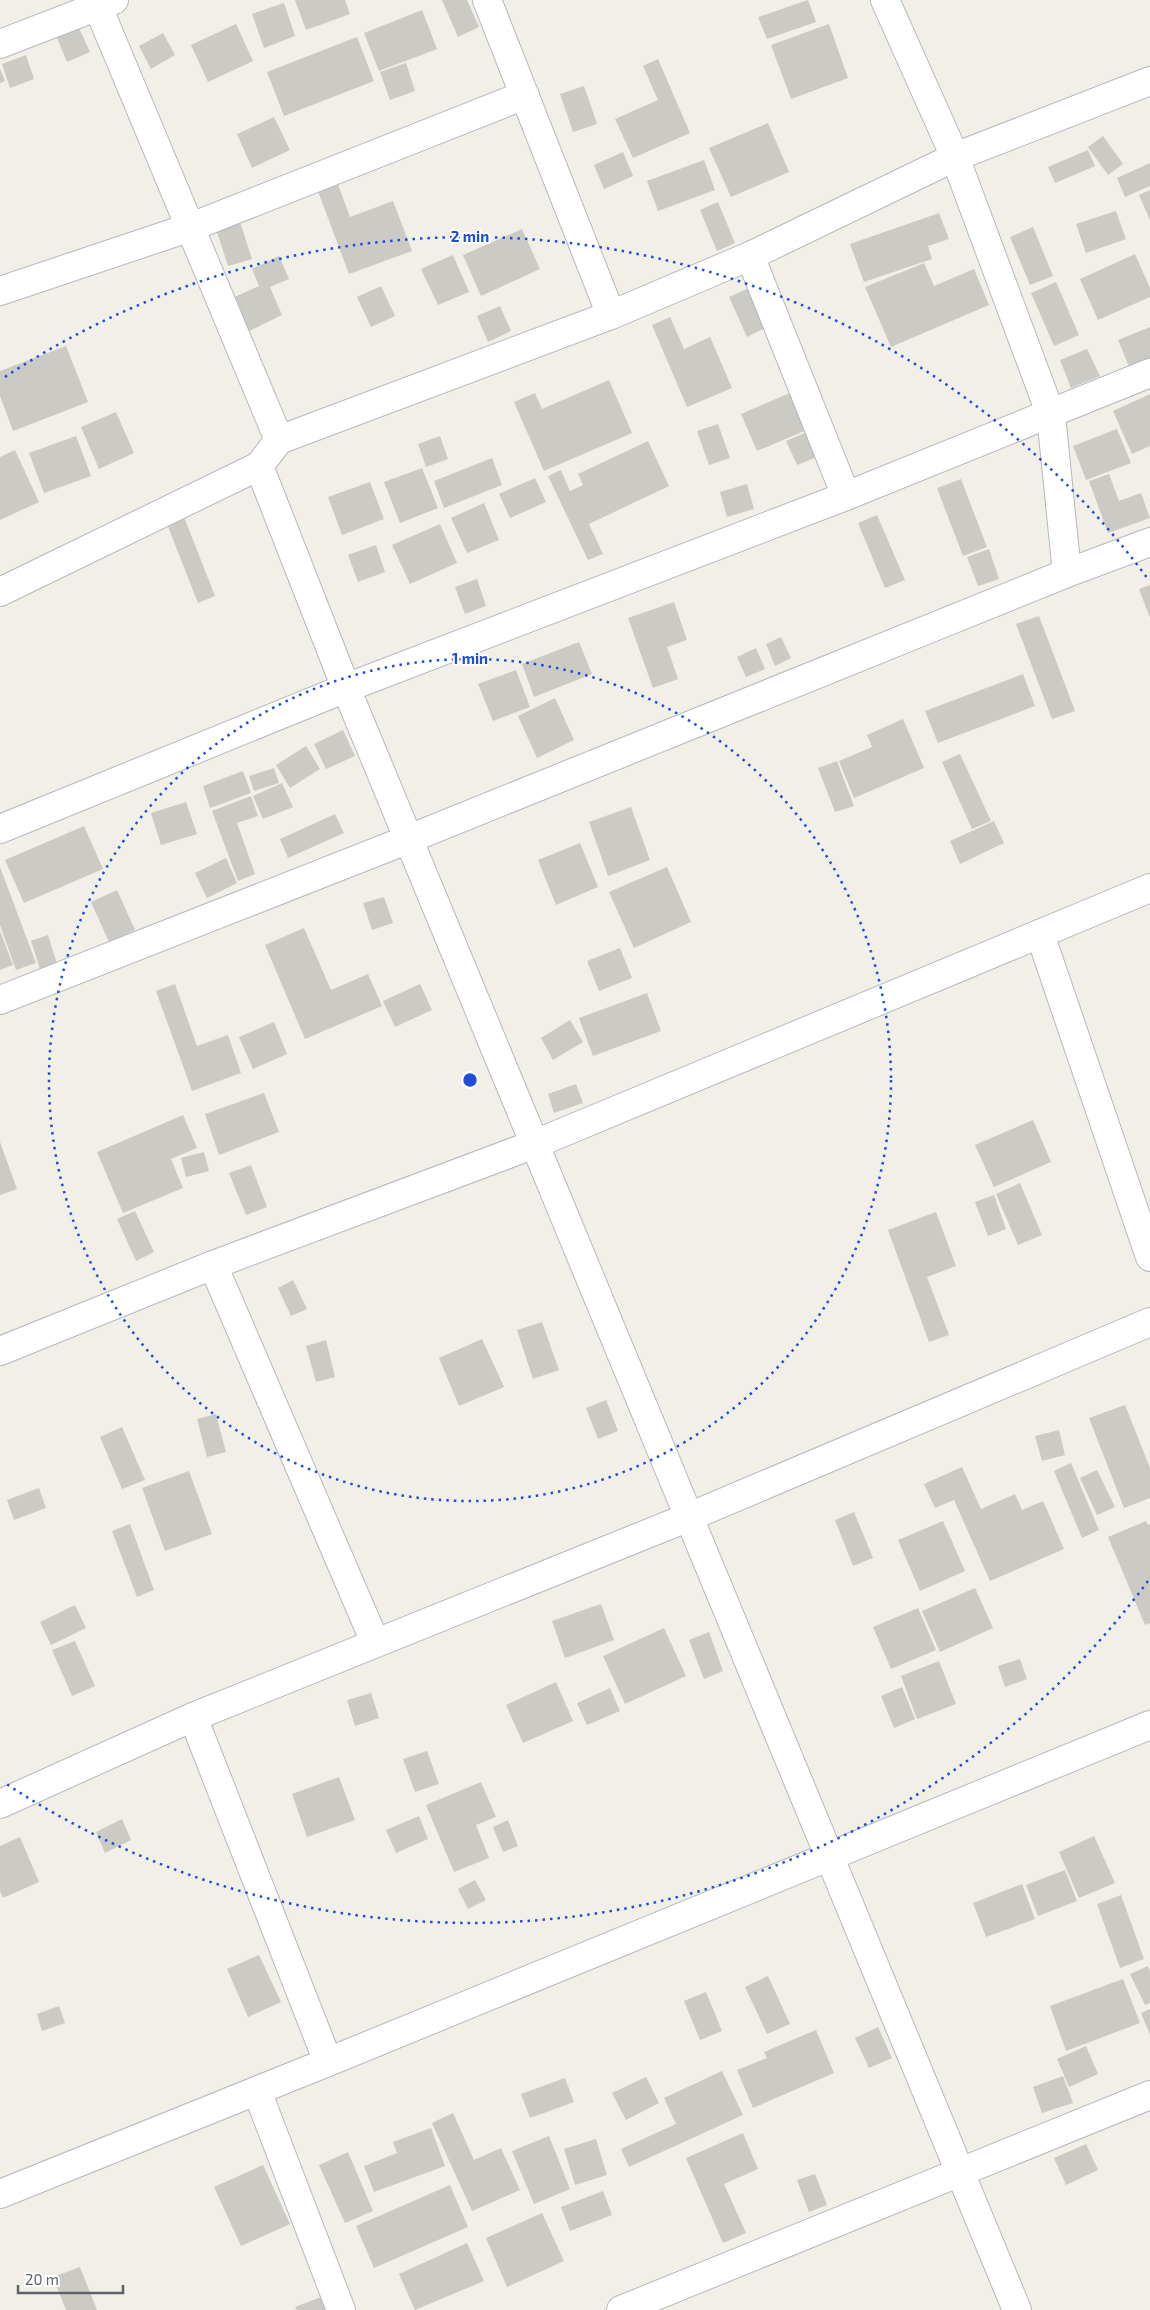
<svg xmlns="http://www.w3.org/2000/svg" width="1150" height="2310" font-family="'Exo 2',sans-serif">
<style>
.building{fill:#cccac5}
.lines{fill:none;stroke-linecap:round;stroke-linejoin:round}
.minor-casing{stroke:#b5b8bc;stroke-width:30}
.tertiary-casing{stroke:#b5b8bc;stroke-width:30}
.minor{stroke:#fff;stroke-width:28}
.tertiary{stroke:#fff;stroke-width:28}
.ring{fill:none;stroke:#1d4ed8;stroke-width:2.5;stroke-dasharray:2.5 5}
.centre{fill:#1d4ed8;stroke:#fff;stroke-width:2.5}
.ring-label{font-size:15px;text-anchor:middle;font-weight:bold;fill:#1d4ed8;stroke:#fff;stroke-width:4;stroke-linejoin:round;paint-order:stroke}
</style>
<rect width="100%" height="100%" fill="#f1efe8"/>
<!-- building -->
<g class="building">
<path d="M295,0h50l5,14 -44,16z"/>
<path d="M442,0h25l12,27 -21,10z"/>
<path d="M808,0l8,22 -49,17 -9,-22z"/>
<path d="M284,3l11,33 -31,12 -12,-34z"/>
<path d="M422,10l15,39 -58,22 -15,-38z"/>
<path d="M236,24l17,37 -45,21 -17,-37z"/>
<path d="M829,24l19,54 -57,21 -20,-54z"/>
<path d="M79,28l11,24 -23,10 -10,-24z"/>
<path d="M163,33l12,22 -24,14 -12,-23z"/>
<path d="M357,37l17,44 -90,35 -17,-44z"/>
<path d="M26,55l8,24 -24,9 -8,-24z"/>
<path d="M658,59l32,74 -57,25 -18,-39 43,-19 -15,-34z"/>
<path d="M406,63l9,28 -25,9 -10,-28z"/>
<path d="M0,69l5,12 -5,2z"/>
<path d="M584,86l13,38 -24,8 -13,-38z"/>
<path d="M274,117l16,33 -38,18 -15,-34z"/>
<path d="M768,123l21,49 -58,25 -22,-49z"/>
<path d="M1103,136l20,28 -15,11 -20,-28z"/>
<path d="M1088,150l7,16 -40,17 -7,-16z"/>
<path d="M623,152l10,24 -29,13 -10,-24z"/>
<path d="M704,160l11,30 -57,21 -11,-30z"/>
<path d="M1150,163v23l-25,11 -8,-19z"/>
<path d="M336,179l14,38 43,-16 19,50 -63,23 -33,-88z"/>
<path d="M1150,190v30l-11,-25z"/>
<path d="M718,202l17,41 -18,8 -17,-41z"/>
<path d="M1116,211l10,28 -40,14 -10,-29z"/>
<path d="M939,213l10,26 -21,7 4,13 -68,23 -14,-38z"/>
<path d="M240,222l12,37 -24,7 -12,-37z"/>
<path d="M1033,227l20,49 -23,9 -20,-48z"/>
<path d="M522,229l18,40 -59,27 -18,-41z"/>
<path d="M1135,254l15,34v9l-52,23 -18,-41z"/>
<path d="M453,255l16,37 -31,13 -17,-36z"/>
<path d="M279,256l10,23 -19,8 12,28 -39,19 -15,-34 31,-14 -7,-17z"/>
<path d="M924,263l10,23 40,-17 15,36 -98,42 -26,-60z"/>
<path d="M1056,282l23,53 -25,11 -23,-53z"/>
<path d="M381,286l14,30 -24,11 -14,-30z"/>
<path d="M753,286l18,39 -24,12 -18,-40z"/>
<path d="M500,306l11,25 -23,11 -11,-26z"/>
<path d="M670,317l14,32 26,-12 22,51 -45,19 -35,-82z"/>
<path d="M1150,327v42l-17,7 -15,-36z"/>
<path d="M66,346l22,56 -75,29 -13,-35v-25z"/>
<path d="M1087,349l13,27 -29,12 -11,-28z"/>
<path d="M609,380l23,53 -88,38 -30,-69 21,-9 7,16z"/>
<path d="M792,392l17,37 -52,22 -16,-37z"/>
<path d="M1150,394v52l-18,8 -19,-43z"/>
<path d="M116,412l18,41 -35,16 -18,-42z"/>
<path d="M718,424l12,34 -21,7 -12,-34z"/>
<path d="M1117,429l14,34 -45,17 -13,-34z"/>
<path d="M812,430l10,25 -25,10 -11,-24z"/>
<path d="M76,436l15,40 -47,17 -15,-40z"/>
<path d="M440,436l8,23 -22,8 -8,-23z"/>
<path d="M648,441l21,45 -80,38 14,30 -15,6 -40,-84 13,-6 9,21 13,-6 -5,-11z"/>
<path d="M15,450l24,52 -39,18v-63z"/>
<path d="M492,458l10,27 -58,23 -10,-27z"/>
<path d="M422,468l16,40 -38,15 -16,-41z"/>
<path d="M1109,474l10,27 22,-8 9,25 -42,15 -19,-52z"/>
<path d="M535,478l11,24 -36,16 -11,-24z"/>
<path d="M961,479l26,68 -24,9 -26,-68z"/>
<path d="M370,482l14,37 -42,16 -14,-38z"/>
<path d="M747,484l7,25 -27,8 -7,-25z"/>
<path d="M484,503l15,37 -32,13 -16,-35z"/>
<path d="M877,515l28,65 -20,8 -27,-65z"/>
<path d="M184,517l31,79 -17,7 -31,-79z"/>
<path d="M440,524l17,39 -47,21 -18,-39z"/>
<path d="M376,545l9,27 -27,10 -10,-27z"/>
<path d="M989,549l10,30 -21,7 -11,-29z"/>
<path d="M477,579l9,27 -21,8 -10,-27z"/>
<path d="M1150,585v33l-11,-29z"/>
<path d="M674,602l13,38 -20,7 11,32 -25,9 -25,-70z"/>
<path d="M1039,616l36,95 -23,8 -36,-95z"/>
<path d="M781,637l10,21 -16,8 -9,-22z"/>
<path d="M579,642l13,32 -58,23 -12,-33z"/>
<path d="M756,648l9,21 -19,8 -9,-20z"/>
<path d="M516,670l14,37 -37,14 -15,-37z"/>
<path d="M1023,674l12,32 -97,37 -13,-32z"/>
<path d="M555,698l19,42 -37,18 -19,-42z"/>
<path d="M903,719l21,49 -70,30 -15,-37 33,-14 -5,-12z"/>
<path d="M343,730l12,26 -29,13 -12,-25z"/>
<path d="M306,746l14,23 -30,19 -14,-23z"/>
<path d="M960,754l31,67 -19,8 -30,-67z"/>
<path d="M837,761l17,45 -19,6 -17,-44z"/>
<path d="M274,768l5,15 -25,8 -5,-15z"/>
<path d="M243,771l8,22 -41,15 -7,-22z"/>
<path d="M282,783l11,24 -30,12 -10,-23z"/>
<path d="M251,796l7,20 -21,7 18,51 -17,7 -26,-70z"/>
<path d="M186,802l11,32 -36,11 -10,-32z"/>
<path d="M631,807l19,53 -42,16 -19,-54z"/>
<path d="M335,814l9,19 -56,25 -8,-19z"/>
<path d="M994,821l10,22 -44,21 -10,-23z"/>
<path d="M84,826l19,43 -79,34 -19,-43z"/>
<path d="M580,843l18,44 -42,18 -18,-45z"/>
<path d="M226,858l11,25 -30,15 -12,-25z"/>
<path d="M0,867l36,96 -20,7 -16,-45z"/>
<path d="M667,867l24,55 -57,26 -25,-56z"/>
<path d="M117,890l18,40 -26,12 -18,-40z"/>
<path d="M384,897l9,26 -21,7 -9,-27z"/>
<path d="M304,928l27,62 37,-16 14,32 -77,33 -40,-94z"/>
<path d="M0,931l13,34 -13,5z"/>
<path d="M48,935l10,32 -17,5 -10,-31z"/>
<path d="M620,948l12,30 -33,13 -12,-30z"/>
<path d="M175,984l22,62 31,-11 13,38 -49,18 -36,-100z"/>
<path d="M420,984l12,26 -37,17 -12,-26z"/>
<path d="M647,993l14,38 -68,25 -14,-38z"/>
<path d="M570,1020l13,22 -30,18 -12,-22z"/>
<path d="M274,1022l13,32 -34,15 -14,-32z"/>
<path d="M576,1084l7,19 -29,10 -6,-19z"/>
<path d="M264,1093l15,39 -60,23 -14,-41z"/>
<path d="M183,1115l14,33 -26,11 12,29 -60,25 -26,-61z"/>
<path d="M1033,1120l18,42 -57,25 -19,-42z"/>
<path d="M0,1142l17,47 -17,6z"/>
<path d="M204,1152l5,19 -23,6 -5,-19z"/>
<path d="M251,1165l16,42 -21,8 -17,-42z"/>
<path d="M1020,1183l22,52 -24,10 -22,-51z"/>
<path d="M994,1195l12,34 -18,7 -13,-34z"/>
<path d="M135,1211l19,41 -18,9 -19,-42z"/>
<path d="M936,1212l20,54 -29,11 22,58 -20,7 -41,-112z"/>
<path d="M293,1280l14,29 -16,7 -13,-28z"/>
<path d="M542,1322l17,48 -26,9 -16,-49z"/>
<path d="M482,1339l22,48 -45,19 -20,-48z"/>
<path d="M326,1340l9,37 -19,5 -10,-36z"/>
<path d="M606,1400l12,31 -20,8 -12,-31z"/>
<path d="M1125,1405l25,63v30l-26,10 -35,-90z"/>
<path d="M216,1414l10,38 -19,5 -10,-38z"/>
<path d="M122,1427l23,53 -23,9 -22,-52z"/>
<path d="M1059,1430l6,25 -23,6 -7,-25z"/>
<path d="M1071,1463l28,67 -17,8 -28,-67z"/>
<path d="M962,1467l19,42 34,-15 7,16 21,-9 21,48 -74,32 -36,-81 -19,8 -11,-24z"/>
<path d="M1097,1470l18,37 -18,8 -17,-37z"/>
<path d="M189,1471l23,63 -47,17 -23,-63z"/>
<path d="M39,1488l7,20 -32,12 -7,-20z"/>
<path d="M854,1512l19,46 -20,8 -18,-46z"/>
<path d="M943,1521l22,50 -45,20 -22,-51z"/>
<path d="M1146,1521l2,4 2,-1v99l-5,2 -37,-88z"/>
<path d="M130,1524l24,66 -17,7 -25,-66z"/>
<path d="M975,1588l18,40 -53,24 -18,-41z"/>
<path d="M601,1604l13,36 -49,18 -13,-37z"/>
<path d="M75,1605l11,23 -35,17 -11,-23z"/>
<path d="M918,1608l18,42 -45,19 -18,-42z"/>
<path d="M664,1628l22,48 -61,28 -22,-48z"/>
<path d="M709,1632l14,39 -19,8 -15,-39z"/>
<path d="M75,1641l20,45 -23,10 -20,-46z"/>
<path d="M1020,1659l7,20 -22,8 -7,-21z"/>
<path d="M939,1661l17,43 -39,15 -16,-43z"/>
<path d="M556,1682l17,39 -50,22 -17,-38z"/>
<path d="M902,1687l13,32 -21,9 -13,-32z"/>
<path d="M610,1688l10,23 -33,14 -10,-22z"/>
<path d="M371,1693l8,25 -24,8 -8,-26z"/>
<path d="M427,1751l12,33 -24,8 -12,-33z"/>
<path d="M339,1777l16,43 -48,17 -15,-43z"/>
<path d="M481,1782l15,35 -20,8 13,33 -35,14 -28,-67z"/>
<path d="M419,1816l9,23 -32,14 -10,-23z"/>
<path d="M122,1819l9,21 -26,13 -9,-21z"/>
<path d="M508,1820l10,26 -15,6 -10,-25z"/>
<path d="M1094,1836l21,47 -36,15 -20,-46z"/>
<path d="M20,1837l19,45 -36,16 -3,-7v-45z"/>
<path d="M1065,1870l12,31 -39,15 -12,-31z"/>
<path d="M475,1880l11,20 -18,9 -10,-20z"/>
<path d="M1022,1884l13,35 -49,18 -13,-34z"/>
<path d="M1121,1895l23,64 -24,9 -23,-64z"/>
<path d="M259,1955l22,47 -33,15 -21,-48z"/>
<path d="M1148,1966l2,5v32l-5,2 -15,-31z"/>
<path d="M768,1976l22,48 -23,10 -22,-47z"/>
<path d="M1123,1979l17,44 -74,28 -16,-45z"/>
<path d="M706,1992l16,39 -22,9 -16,-39z"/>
<path d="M59,2006l6,17 -23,8 -5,-17z"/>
<path d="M1150,2009v26l-9,-22z"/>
<path d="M878,2027l14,31 -23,10 -14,-30z"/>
<path d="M816,2030l18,43 -81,35 -16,-38 30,-12 -3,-6z"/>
<path d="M1086,2046l12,28 -29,13 -12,-28z"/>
<path d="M722,2071l21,44 -114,52 -8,-18 55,-25 -12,-26z"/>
<path d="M1063,2076l10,27 -31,10 -9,-26z"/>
<path d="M646,2077l13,26 -33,17 -14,-27z"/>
<path d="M565,2078l9,24 -44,16 -9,-24z"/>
<path d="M453,2113l21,47 27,-12 19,42 -48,21 -40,-88z"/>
<path d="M431,2128l14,38 -71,26 -10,-26 33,-13 -4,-11z"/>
<path d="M743,2133l15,36 -34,15 22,49 -23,10 -37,-85z"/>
<path d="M549,2136l21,53 -36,15 -22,-53z"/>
<path d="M596,2139l11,36 -32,10 -11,-36z"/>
<path d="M1086,2144l12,26 -32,15 -12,-27z"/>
<path d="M348,2152l25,59 -28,12 -26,-58z"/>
<path d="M263,2165l27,59 -49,22 -27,-59z"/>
<path d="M815,2174l12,31 -18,7 -12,-32z"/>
<path d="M450,2185l18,42 -94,41 -18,-42z"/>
<path d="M603,2191l9,24 -42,16 -9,-24z"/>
<path d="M542,2213l22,48 -57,26 -21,-49z"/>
<path d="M467,2243l17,38 -69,29 -16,-36z"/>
<path d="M80,2267l17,43h-31l-13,-33z"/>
<path d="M329,2294l6,16h-38l-2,-3z"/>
</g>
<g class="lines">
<defs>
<g id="minor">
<path d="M487,0l124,315"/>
<path d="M885,0l70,157 96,258 16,158"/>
<path d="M98,7l181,433 -20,26 87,222 671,1622"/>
<path d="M0,44l114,-44"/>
<path d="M750,256l96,240"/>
<path d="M0,291l191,-64 334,-132"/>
<path d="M279,440l332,-125 139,-59 205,-99 195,-76"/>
<path d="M0,592l259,-126"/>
<path d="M0,829l346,-141 500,-192 304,-123"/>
<path d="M1040,934l110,323"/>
<path d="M0,1000l409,-161 658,-266 83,-31"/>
<path d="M213,1265l162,377"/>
<path d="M0,1351l213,-86 322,-121 615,-256"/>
<path d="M193,1717l135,345"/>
<path d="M0,1804l193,-87 496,-200 461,-195"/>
<path d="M257,2091l84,219"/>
<path d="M621,2310l529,-215"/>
</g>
<path id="tertiary" d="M0,2194l328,-132 822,-337"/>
</defs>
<!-- minor casing -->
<use href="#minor" class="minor-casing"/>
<!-- tertiary casing -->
<use href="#tertiary" class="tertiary-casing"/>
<!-- minor -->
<use href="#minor" class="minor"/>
<!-- tertiary -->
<use href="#tertiary" class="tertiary"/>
</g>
<!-- distance rings -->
<g class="ring">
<circle cx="470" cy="1080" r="421"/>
<path d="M1148 1581A843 843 0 0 1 5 1783M5 377A843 843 0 0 1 1148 579"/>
</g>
<circle cx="470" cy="1080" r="8" class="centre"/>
<g class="ring-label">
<text x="470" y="242">2 min</text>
<text x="470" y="664">1 min</text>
</g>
<!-- scale -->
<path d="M18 2285v8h105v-8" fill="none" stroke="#5f6368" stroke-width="2.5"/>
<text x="25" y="2285" font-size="15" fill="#5f6368" stroke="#ffffff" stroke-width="4" paint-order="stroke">20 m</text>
</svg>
